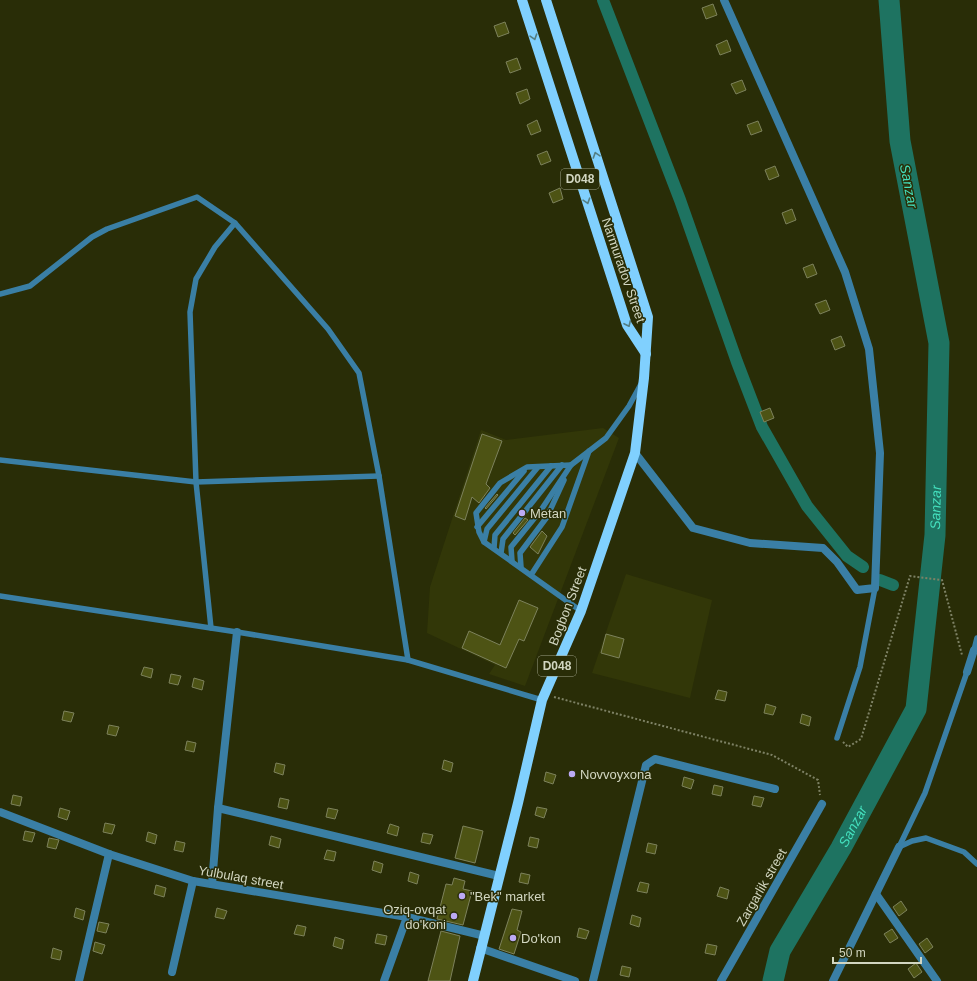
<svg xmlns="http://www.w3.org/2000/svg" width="977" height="981" font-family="Helvetica,sans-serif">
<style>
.built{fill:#323708}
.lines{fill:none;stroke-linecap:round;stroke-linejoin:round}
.canal{stroke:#1e7361;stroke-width:12}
.river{stroke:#1e7361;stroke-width:21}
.building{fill:#4d5314;stroke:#7d825c}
.path{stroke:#7e8265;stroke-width:2;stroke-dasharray:2 2;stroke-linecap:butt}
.lane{stroke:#3a7fa5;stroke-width:5.5}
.street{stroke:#3a7fa5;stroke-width:8}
.primary{stroke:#80d0fe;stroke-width:10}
.oneway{stroke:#547e82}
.poi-dot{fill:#bcaaf5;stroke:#292d07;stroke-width:1.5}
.labels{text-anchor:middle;stroke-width:3;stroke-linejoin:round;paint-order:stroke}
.shield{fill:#292d07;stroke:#9fa389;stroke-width:1}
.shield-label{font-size:12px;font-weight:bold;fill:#d2d6c1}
.street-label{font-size:13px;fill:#d2d6c1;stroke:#292d07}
.poi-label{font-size:13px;fill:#d2d6c1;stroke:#292d07;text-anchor:start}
.water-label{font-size:14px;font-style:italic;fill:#44dfbd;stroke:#292d07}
</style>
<rect width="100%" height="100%" fill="#292d07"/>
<!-- built -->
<g class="built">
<path d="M603,428l16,10 -94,248 -36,-12 6,-9 -68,-32 3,-46 51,-157 25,10z"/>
<path d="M626,574l86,26 -22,98 -98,-25z"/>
</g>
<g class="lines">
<!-- canal -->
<g class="canal">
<path d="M603,0l77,200 57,162 25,65 45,79 40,50 16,11"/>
<path d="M880,580l13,5"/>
</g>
<!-- river -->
<path class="river" id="s1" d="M773,981l7,-30 61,-103 75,-139 19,-174 4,-192 -39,-202 -11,-141"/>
</g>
<!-- building -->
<g class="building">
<path d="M713,4l4,11 -11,4 -4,-11z"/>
<path d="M505,22l4,11 -11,4 -4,-11z"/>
<path d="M727,40l4,11 -11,4 -4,-10z"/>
<path d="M517,58l4,11 -11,4 -4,-11z"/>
<path d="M742,80l4,10 -10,4 -5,-10z"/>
<path d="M527,89l3,10 -10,5 -4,-11z"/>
<path d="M537,120l4,11 -10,4 -4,-10z"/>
<path d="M758,121l4,10 -11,4 -4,-10z"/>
<path d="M547,151l4,10 -10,4 -4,-10z"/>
<path d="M775,166l4,10 -10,4 -4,-10z"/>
<path d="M560,188l3,11 -10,4 -4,-10z"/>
<path d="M792,209l4,11 -10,4 -4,-11z"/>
<path d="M813,264l4,10 -10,4 -4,-10z"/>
<path d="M826,300l4,10 -10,4 -5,-10z"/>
<path d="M841,336l4,10 -10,4 -4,-10z"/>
<path d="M770,408l4,10 -10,4 -4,-10z"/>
<path d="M482,434l20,7 -16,43 4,4 -11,15 -7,-6 -7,23 -10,-4z"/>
<path d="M497,494l1,1 -12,14 -1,-1z"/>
<path d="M525,518l3,2 -13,15 -2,-2z"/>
<path d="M542,531l5,5 -9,18 -8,-7z"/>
<path d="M519,600l19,8 -14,33 -5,-2 -13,29 -44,-20 7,-17 31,14z"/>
<path d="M606,634l18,5 -5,19 -18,-5z"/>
<path d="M144,667l9,2 -2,9 -10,-3z"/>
<path d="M171,674l10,2 -3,9 -9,-2z"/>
<path d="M194,678l10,3 -2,9 -10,-3z"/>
<path d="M718,690l9,2 -2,9 -10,-2z"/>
<path d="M766,704l10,3 -3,8 -9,-2z"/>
<path d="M64,711l10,2 -3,9 -9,-2z"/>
<path d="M802,714l9,3 -2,9 -9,-3z"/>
<path d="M109,725l10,2 -3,9 -9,-2z"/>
<path d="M187,741l9,2 -2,9 -9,-2z"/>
<path d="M444,760l9,3 -2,9 -9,-3z"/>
<path d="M276,763l9,2 -2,10 -9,-3z"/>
<path d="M546,772l10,3 -3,9 -9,-3z"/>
<path d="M684,777l10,3 -3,9 -9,-3z"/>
<path d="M714,785l9,2 -2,9 -9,-2z"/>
<path d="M13,795l9,2 -2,9 -9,-2z"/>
<path d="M754,796l10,2 -3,9 -9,-2z"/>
<path d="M280,798l9,2 -2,9 -9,-2z"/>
<path d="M537,807l10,2 -3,9 -9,-3z"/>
<path d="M60,808l10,3 -3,9 -9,-3z"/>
<path d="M328,808l10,2 -3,9 -9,-2z"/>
<path d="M105,823l10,2 -3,9 -9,-2z"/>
<path d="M390,824l9,3 -2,9 -10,-3z"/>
<path d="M463,826l20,5 -8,32 -20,-5z"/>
<path d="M25,831l10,2 -3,9 -9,-2z"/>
<path d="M148,832l9,3 -2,9 -9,-3z"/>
<path d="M423,833l10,2 -3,9 -9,-2z"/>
<path d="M271,836l10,3 -2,9 -10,-3z"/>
<path d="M530,837l9,2 -2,9 -9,-2z"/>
<path d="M49,838l10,2 -3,9 -9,-2z"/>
<path d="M176,841l9,2 -2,9 -9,-2z"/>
<path d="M648,843l9,2 -2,9 -9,-2z"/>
<path d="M327,850l9,2 -2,9 -10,-2z"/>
<path d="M374,861l9,3 -2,9 -9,-3z"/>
<path d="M410,872l9,3 -2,9 -9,-3z"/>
<path d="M521,873l9,2 -2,9 -9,-2z"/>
<path d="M454,878l11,3 -2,8 9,2 -9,34 -26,-6 9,-35 6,1z"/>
<path d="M640,882l9,2 -2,9 -10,-2z"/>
<path d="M156,885l10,3 -2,9 -10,-3z"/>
<path d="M720,887l9,3 -2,9 -10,-3z"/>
<path d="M901,901l6,9 -8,6 -6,-9z"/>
<path d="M76,908l9,3 -2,9 -9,-3z"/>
<path d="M217,908l10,3 -3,8 -9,-2z"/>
<path d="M512,909l10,2 -5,19 4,2 -7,22 -15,-5z"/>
<path d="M632,915l9,3 -2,9 -9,-3z"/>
<path d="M99,922l10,2 -3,9 -9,-2z"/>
<path d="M297,925l9,2 -2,9 -10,-2z"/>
<path d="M579,928l10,3 -3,8 -9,-2z"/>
<path d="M892,929l6,9 -8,5 -6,-9z"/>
<path d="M441,931l19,5 -10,45h-22z"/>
<path d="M377,934l10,2 -2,9 -10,-2z"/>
<path d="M335,937l9,3 -2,9 -9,-3z"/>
<path d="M927,938l6,9 -8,6 -6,-9z"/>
<path d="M95,942l10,3 -3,9 -9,-3z"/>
<path d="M707,944l10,2 -2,9 -10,-2z"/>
<path d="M53,948l9,3 -2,9 -9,-2z"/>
<path d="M916,963l6,9 -8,6 -6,-9z"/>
<path d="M622,966l9,2 -2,9 -9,-2z"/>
</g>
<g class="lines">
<!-- path -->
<g class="path">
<path d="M554,697l218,58 46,25 2,15"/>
<path d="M843,742l5,5 13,-8 49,-163 32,4 20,75"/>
</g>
<!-- lane -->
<g class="lane">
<path d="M0,294l30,-8 62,-49 15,-8 90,-32 38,26 93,106 31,44 20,103 29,184"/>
<path d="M0,460l196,22 183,-6"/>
<path d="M571,465l-44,2 -27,16 -24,30 3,19 5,10 97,69"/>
<path d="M477,527l47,-56"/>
<path d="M484,542l3,-13 51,-62"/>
<path d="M494,548l1,-13 56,-69"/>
<path d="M501,553l2,-14 59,-74"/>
<path d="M512,561l-1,-14 30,-37 30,-45 35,-27 23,-32 12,-22"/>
<path d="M521,567l-1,-14 27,-36 17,-37"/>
<path d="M531,575l31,-48 27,-76"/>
<path d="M0,596l237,36 171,28 134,40"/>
<path d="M211,628l-15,-146 -6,-170 6,-33 19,-32 20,-24"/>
<path d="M974,650l3,-12"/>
<path d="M837,738l23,-71 15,-79"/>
<path d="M899,847l26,-54 42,-121"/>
<path d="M899,847l13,-6 14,-3 38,14 13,12"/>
</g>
<!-- street -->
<g class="street">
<path d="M635,453l58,75 57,15 73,5 14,14 20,28 18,-2 5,-135 -11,-104 -24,-77 -121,-272"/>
<path d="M967,672l7,-22 3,-2"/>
<path d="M218,808l281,68"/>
<path d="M0,812l109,42 84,27 214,36 78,19"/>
<path d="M212,884l6,-76 19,-176"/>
<path d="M876,894l61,87"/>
<path d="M480,948l95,33"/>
<path d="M172,972l21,-91"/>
<path d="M79,981l30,-127"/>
<path d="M384,981l23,-64"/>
<path d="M593,981l53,-216 9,-6 120,30"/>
<path d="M721,981l101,-177"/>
<path d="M833,981l66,-134"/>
</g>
<!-- primary -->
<g class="primary">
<path d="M522,0l105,325 19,29"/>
<path d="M473,981l45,-178 24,-103 39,-89 54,-158 9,-75 4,-61 -102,-317"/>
</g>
</g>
<!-- one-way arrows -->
<defs><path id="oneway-chevron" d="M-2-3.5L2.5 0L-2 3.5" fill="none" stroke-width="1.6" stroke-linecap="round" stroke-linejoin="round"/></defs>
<g class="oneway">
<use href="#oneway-chevron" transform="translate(534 37) rotate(72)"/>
<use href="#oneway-chevron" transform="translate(596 155) rotate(-108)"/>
<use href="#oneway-chevron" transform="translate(587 201) rotate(72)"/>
<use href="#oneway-chevron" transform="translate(628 324) rotate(65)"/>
</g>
<!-- markers -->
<g class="poi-dot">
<circle cx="522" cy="513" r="4"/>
<circle cx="572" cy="774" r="4"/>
<circle cx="462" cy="896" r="4"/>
<circle cx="454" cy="916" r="4"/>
<circle cx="513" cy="938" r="4"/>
</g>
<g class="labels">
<!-- shield labels -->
<g class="shield">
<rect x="561" y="169" width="38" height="20" rx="3"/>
<rect x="538" y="656" width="38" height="20" rx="3"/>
</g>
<g class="shield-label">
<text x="580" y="183">D048</text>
<text x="557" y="670">D048</text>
</g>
<!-- street labels -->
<g class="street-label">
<text transform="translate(624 270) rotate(71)" y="5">Narmuradov Street</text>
<text transform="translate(567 606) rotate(-69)" y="5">Bogbon Street</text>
<text transform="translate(241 877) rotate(10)" y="5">Yulbulaq street</text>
<text transform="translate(761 887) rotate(-60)" y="5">Zargarlik street</text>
</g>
<!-- poi labels -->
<g class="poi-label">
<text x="530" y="518">Metan</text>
<text x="580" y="779">Novvoyxona</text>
<text x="470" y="901">"Bek" market</text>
<text x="446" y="914" text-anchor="end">Oziq-ovqat<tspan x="446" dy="15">do'koni</tspan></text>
<text x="521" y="943">Do'kon</text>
</g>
<!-- water labels -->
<g class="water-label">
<text transform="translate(909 186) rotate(79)" y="5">Sanzar</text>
<text dy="5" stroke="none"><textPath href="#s1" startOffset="511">Sanzar</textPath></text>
<text dy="5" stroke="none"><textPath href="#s1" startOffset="175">Sanzar</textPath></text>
</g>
</g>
<!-- scale -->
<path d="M833 957v6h88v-6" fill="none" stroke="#d2d6c1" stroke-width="2"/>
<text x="839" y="957" font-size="12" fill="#d2d6c1" stroke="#292d07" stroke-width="3" paint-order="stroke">50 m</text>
</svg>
